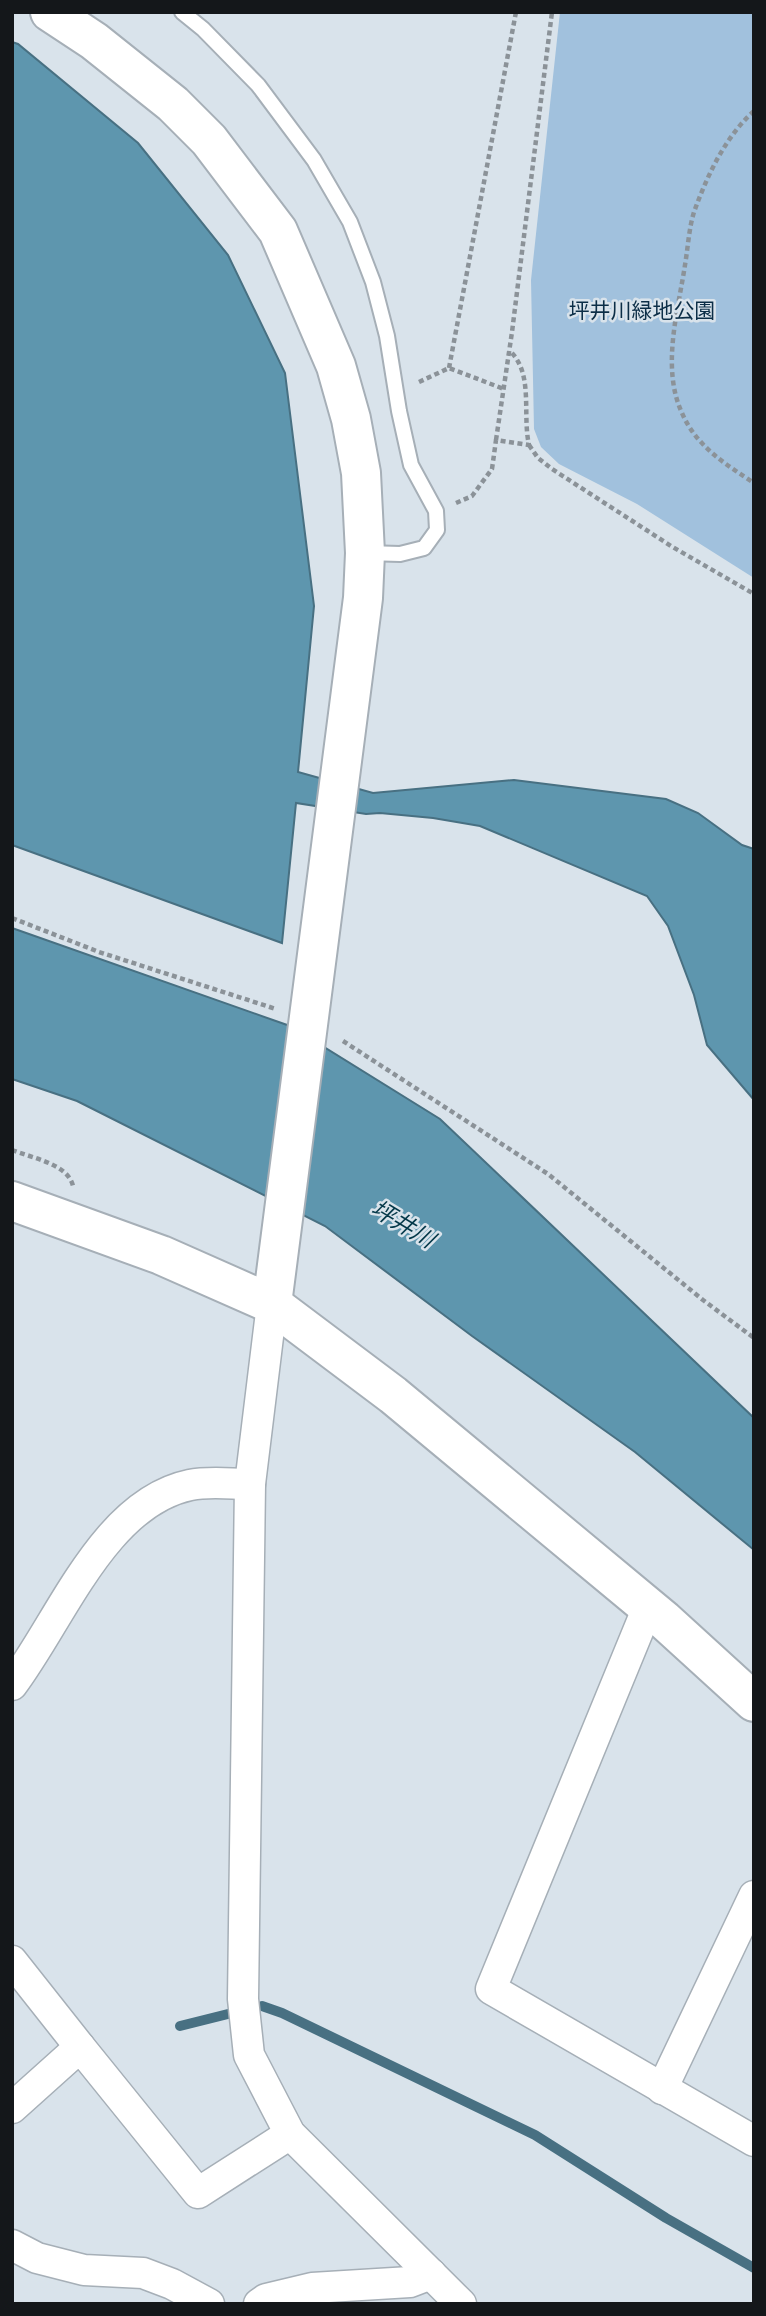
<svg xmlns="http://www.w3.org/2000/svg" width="766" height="2316" font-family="'Open Sans','Noto Sans JP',sans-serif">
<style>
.green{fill:#a1c1dd}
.water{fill:#5e96ae;stroke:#487082;stroke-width:2}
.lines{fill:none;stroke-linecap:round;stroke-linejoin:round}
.stream{stroke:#487082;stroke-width:10}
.lane-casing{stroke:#a6afb7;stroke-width:18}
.street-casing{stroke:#a6afb7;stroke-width:33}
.secondary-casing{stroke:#a6afb7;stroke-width:42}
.path{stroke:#8b9298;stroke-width:4.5;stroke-dasharray:5 3.5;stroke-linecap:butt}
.lane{stroke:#fff;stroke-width:14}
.street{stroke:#fff;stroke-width:30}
.secondary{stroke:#fff;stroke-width:38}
.labels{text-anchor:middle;stroke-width:5;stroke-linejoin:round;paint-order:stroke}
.park-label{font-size:21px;fill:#0c2e47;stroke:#d9e3eb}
.water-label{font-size:23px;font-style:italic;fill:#043849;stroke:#d9e3eb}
</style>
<rect width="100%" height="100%" fill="#d9e3eb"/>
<!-- green -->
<path class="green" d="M560,12h194v566l-117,-74 -78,-40 -18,-17 -7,-18 -3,-149z"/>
<!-- water -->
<g class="water">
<path d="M12,42l6,2 120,99 90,112 57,118 29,233 -16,166 75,21 141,-13 152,19 32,14 44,32 12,4v251l-47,-55 -13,-50 -26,-69 -21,-30 -167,-70 -47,-8 -53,-5 -14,1 -70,-11 -14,140 -270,-98z"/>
<path d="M12,928l278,98 150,93 314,299v132l-119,-98 -163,-116 -147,-110 -248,-125 -65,-22z"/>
</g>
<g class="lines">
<!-- stream -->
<g class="stream">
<path d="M262,2006l20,7 253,122 131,83 88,50"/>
<path d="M180,2026l48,-12"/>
</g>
<defs>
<path id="lane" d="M182,12l21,17 55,56 56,75 36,62 23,60 14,54 12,75 12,54 25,46 1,19 -13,18 -24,6 -34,-1"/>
<g id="street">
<path d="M272,1304l-22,180 -7,515 6,56 41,79 171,170"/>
<path d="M648,1607l-157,382 263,152"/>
<path d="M12,1685c49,-65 92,-182 178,-200 19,-4 41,-1 60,-1"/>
<path d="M12,1961l68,86"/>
<path d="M662,2089l92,-193"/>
<path d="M12,2108l68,-61 118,146 92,-59"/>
<path d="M12,2245l25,13 47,12 59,3 29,11 37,20"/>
<path d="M259,2304l7,-5 46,-11 98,-6 21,-8"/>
</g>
<g id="secondary">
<path d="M50,12l44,29 79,63 36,36 69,91 58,135 15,53 10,54 4,80 -2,45 -91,706"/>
<path d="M12,1201l149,54 111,49 121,91 271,225 90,82"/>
</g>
</defs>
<!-- lane casing -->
<use href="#lane" class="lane-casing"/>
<!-- street casing -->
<use href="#street" class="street-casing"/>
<!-- secondary casing -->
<use href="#secondary" class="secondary-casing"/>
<!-- path -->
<g class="path">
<path d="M754,111c-29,26 -47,65 -60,101 -5,16 -6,35 -9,53 -7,46 -24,103 -3,148 14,33 43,51 72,70"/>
<path d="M449,368l67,-356"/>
<path d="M419,382l30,-14 55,21"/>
<path d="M496,440l16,-108 40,-320"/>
<path d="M529,445l9,13 14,11 119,77 83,48"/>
<path d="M456,503l16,-7 20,-27 4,-29 33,5c-7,-31 5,-71 -19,-94"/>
<path d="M12,918l87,34 177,57"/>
<path d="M343,1041l205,133 155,126 51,38"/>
<path d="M12,1150c20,8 56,14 61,36"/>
</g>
<!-- lane -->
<use href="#lane" class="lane"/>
<!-- street -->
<use href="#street" class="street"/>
<!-- secondary -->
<use href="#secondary" class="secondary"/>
</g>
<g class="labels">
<!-- park labels -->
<g class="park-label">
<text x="642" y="318">坪井川緑地公園</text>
</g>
<!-- water labels -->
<g class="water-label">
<text transform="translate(403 1224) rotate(31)" y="8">坪井川</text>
</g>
</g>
<!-- border -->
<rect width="766" height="2316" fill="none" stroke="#14171a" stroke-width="28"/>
</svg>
